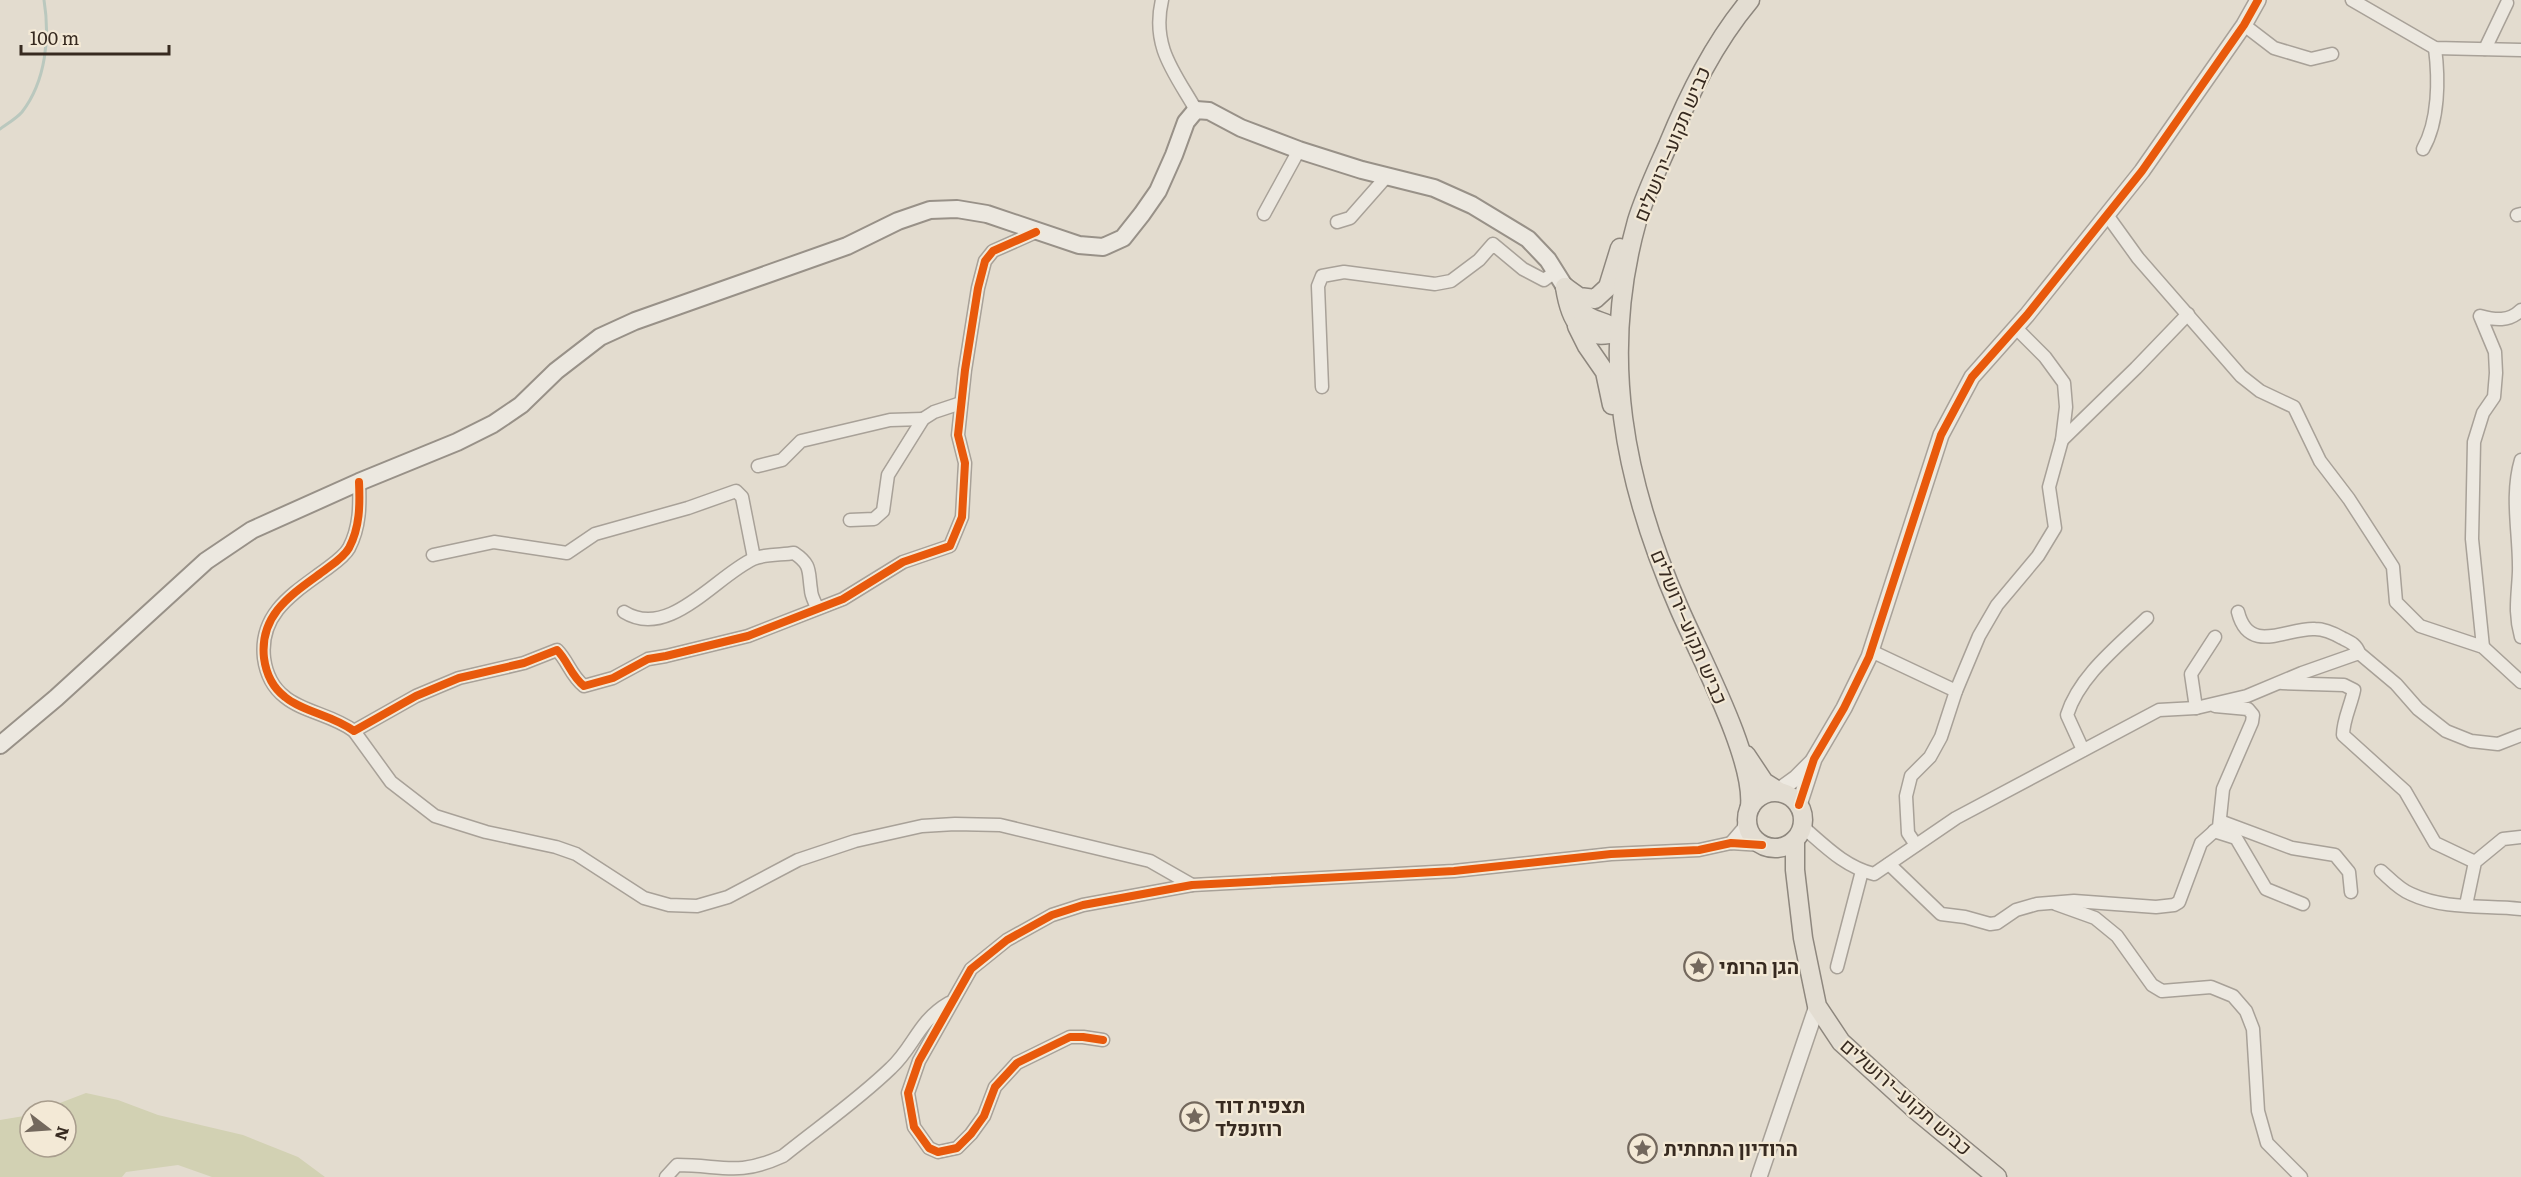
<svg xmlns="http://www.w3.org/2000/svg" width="2521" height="1177" font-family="Literata,Heebo,serif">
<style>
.green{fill:#d2d1b3}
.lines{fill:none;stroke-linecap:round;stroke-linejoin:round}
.stream{stroke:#bac8be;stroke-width:3}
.minor-casing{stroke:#a8a198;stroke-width:15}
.tertiary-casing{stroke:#a8a198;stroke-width:18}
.secondary-casing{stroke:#989188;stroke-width:20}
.primary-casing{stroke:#8e877e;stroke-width:21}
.minor{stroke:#ece8e0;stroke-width:12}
.tertiary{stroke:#ece8e0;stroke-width:15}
.secondary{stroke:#ece8e0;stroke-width:16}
.primary{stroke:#e3ddd2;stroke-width:18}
.cycleway-casing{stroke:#f3e9d6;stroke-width:11}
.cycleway{stroke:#e8590c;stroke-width:8}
.labels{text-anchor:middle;stroke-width:4.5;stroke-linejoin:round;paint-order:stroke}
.street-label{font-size:20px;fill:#372a20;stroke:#f3e9d6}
.poi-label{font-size:20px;font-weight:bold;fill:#372a20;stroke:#f3e9d6;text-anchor:start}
</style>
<rect width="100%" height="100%" fill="#e3dccf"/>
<!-- green -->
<path class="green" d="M86,1093l32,7 40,15 85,20 55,22 27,20h-113l-34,-12 -52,7 -4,5h-122v-57l30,-5v32h36v-36h-27z"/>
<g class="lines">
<!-- stream -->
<path class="stream" d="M0,129c7,-5 17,-11 22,-17 24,-31 28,-75 22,-112"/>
<defs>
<g id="minor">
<path d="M1162,0c-11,47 13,73 34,110"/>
<path d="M2352,0l83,48 86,2"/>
<path d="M2244,25l30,23 37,11 21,-5"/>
<path d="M2485,49l22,-46"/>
<path d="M2423,149c16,-28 16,-70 12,-101"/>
<path d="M1264,214l35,-64"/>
<path d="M2107,215l31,43 103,118 19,15 34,16 26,54 29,38 44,68 3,35 24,24 63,21 38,35"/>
<path d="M2517,215l4,-1"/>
<path d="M1337,222l13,-4 37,-42"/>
<path d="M1322,387l-4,-101 4,-10 22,-4 91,12 16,-3 28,-21 14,-16 30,25 21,11 11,-8"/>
<path d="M2062,440l74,-72 52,-54"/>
<path d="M2521,460c-11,37 -1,75 -2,112 -1,24 -5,40 2,65"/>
<path d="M758,466l24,-6 19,-19 89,-21 33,-1"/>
<path d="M359,482c1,23 1,45 -10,66 -5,9 -16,16 -24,22 -31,23 -66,43 -61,88 2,15 8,29 21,39 18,15 48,18 69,34l62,-35 43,-18 65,-15 33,-13c11,11 14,26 27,36l29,-8 35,-19 18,-3 82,-20 95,-37 60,-37 47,-16 12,-29 3,-54 -7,-28 7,-65 13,-82 7,-27 8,-10 43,-19"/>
<path d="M850,520l24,-1 9,-8 5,-36 35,-56 11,-7 27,-9"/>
<path d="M433,555l61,-13 73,11 28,-19 93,-26 48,-17 6,6 12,61"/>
<path d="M624,612c45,28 91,-35 129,-53 11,-5 29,-4 41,-6 18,12 14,18 17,37 0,6 4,12 6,18"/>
<path d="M2238,612c11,44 50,15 77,17 9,0 20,5 27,9 8,4 14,6 17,15"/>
<path d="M2483,647l-11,-108 2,-97 9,-29 11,-16 2,-24 -1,-21 -15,-36c15,4 29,6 41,-6"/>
<path d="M1871,651l85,40"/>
<path d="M2282,683l62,2 10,5c-3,15 -11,30 -11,45l62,56 30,52 40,19"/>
<path d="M2196,708l-5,-34 24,-37"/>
<path d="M354,731l37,51 44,34 51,16 70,15 20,7 68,44 25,7 28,1 31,-9 70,-37 57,-19 67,-15 33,-2 45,1 150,36 42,24"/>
<path d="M2083,750l-16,-35c12,-39 52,-70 80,-97"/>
<path d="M2220,821l72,27 43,7 14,17 2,20"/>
<path d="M1803,827c22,19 42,40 71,47l82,-56 203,-108 37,-2 51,-12 55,-23 57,-20 37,31 22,25 28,22 25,10 27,3 23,-9"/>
<path d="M2214,831l22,7 30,51 37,15"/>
<path d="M1731,843l12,-14 4,-13"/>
<path d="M1916,845l-8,-12 -2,-37 5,-20 19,-19 11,-20 15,-46 23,-55 18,-31 41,-49 17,-28 -6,-41 13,-47 4,-33 -2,-24 -19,-26 -29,-29"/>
<path d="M1889,864l52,50 24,3 25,7 7,-1 19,-13 21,-6 37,-3 82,6 18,-2 5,-3 22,-59 18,-16 4,-38 29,-67 1,-7 -5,-6 -33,-3"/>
<path d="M2381,871c9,8 19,19 30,23 34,16 73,11 110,15"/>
<path d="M2056,904l39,14 22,18 35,49 10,6 49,-4 22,9 13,15 7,18 5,82 9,32 34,34"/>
<path d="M2466,905l9,-43 28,-23 18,-2"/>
<path d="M1837,967l25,-96"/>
<path d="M1103,1040l-20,-3h-13l-53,26 -22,24 -11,29 -13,18 -14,14 -19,4 -9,-4 -15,-21 -6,-34 11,-32 52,-92 36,-29 45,-25 31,-10 109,-20 262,-14 157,-17 88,-4 32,-7 31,2"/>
<path d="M666,1177l11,-12c45,0 60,12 106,-9 36,-29 75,-56 108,-88 23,-21 27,-47 58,-65"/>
</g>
<g id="tertiary">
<path d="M1778,791l18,-13 16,-16"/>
<path d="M1799,805l15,-46 30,-51 25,-51 72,-222 31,-58 55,-62 115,-144 102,-146 14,-25"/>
<path d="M1759,1177l58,-171"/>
</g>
<path id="secondary" d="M0,745l56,-47 150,-137 46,-31 107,-48 98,-40 36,-18 28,-19 35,-34 44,-34 35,-16 212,-75 51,-25 32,-11 27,-1 30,5 92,31 24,2 20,-9 19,-24 16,-23 16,-36 12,-33 10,-12 13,1 32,17 58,22 63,20 72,18 38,17 56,34 20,21 17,27"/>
<g id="primary">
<path d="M1565,287l14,10 16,2 13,-12 12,-39"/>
<path d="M1565,287c7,10 13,23 24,30 11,6 20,5 29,15 -38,11 -48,-13 -53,-45z"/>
<path d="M1577,326l10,20 18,26 7,33"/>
<path d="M1746,755l18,27 14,9"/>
<circle cx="1775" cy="820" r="28"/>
<path d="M1750,807c5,-49 -50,-150 -71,-199 -55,-126 -80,-251 -42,-387 8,-26 20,-51 31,-76 21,-51 46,-102 82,-145"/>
<path d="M1795,840v30l8,68 14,68 24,36 76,69 80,66"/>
</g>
</defs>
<!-- minor casing -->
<use href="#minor" class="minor-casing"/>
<!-- tertiary casing -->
<use href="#tertiary" class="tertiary-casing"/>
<!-- secondary casing -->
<use href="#secondary" class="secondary-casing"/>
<!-- primary casing -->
<use href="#primary" class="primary-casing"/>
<!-- minor -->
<use href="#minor" class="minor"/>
<!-- tertiary -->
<use href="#tertiary" class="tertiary"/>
<!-- secondary -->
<use href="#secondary" class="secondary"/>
<!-- primary -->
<use href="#primary" class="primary"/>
<defs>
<g id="cycleway">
<path d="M359,482c1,23 1,45 -10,66 -5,9 -16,16 -24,22 -31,23 -66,43 -61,88 2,15 8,29 21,39 18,15 48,18 69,34l62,-35 43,-18 65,-15 33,-13c11,11 14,26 27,36l29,-8 35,-19 18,-3 82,-20 95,-37 60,-37 47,-16 12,-29 3,-54 -7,-28 7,-65 13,-82 7,-27 8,-10 43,-19"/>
<path d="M1799,805l15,-46 30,-51 25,-51 72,-222 31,-58 55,-62 115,-144 102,-146 14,-25"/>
<path d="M1103,1040l-20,-3h-13l-53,26 -22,24 -11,29 -13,18 -14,14 -19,4 -9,-4 -15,-21 -6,-34 11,-32 52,-92 36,-29 45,-25 31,-10 109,-20 262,-14 157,-17 88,-4 32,-7 31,2"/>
</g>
</defs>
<!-- cycleway casing -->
<use href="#cycleway" class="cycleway-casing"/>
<!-- cycleway -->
<use href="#cycleway" class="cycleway"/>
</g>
<!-- icons -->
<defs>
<symbol id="sight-ring" viewBox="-11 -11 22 22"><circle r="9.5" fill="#f3e9d6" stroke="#73685d" stroke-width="1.5"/><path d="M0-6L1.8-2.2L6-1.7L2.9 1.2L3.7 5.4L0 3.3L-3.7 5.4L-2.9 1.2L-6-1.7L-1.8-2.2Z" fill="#73685d"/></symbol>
</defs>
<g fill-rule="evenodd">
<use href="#sight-ring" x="1682" y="950" width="33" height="33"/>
<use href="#sight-ring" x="1178" y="1100" width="33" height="33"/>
<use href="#sight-ring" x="1626" y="1132" width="33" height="33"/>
</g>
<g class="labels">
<!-- street labels -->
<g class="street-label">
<text transform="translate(1672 144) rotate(-67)" y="7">כביש תקוע–ירושלים</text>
<text transform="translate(1689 627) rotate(67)" y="7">כביש תקוע–ירושלים</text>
<text transform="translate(1906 1097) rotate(41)" y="7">כביש תקוע–ירושלים</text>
</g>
<!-- poi labels -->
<g class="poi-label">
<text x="1719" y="974">הגן הרומי</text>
<text x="1215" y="1113">תצפית דוד<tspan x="1215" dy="23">רוזנפלד</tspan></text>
<text x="1664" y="1156">הרודיון התחתית</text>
</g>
</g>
<!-- north arrow -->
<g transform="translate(48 1129) rotate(107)"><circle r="28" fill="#f3e9d6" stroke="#a89d8d" stroke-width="1.5"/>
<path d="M0-4.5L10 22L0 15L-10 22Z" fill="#73685d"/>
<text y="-9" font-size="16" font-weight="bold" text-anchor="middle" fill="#372a20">N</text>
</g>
<!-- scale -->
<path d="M21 45v9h148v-9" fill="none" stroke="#372a20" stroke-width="3"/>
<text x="30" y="45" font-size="18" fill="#372a20" stroke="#f3e9d6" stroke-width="4.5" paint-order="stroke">100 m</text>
</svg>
